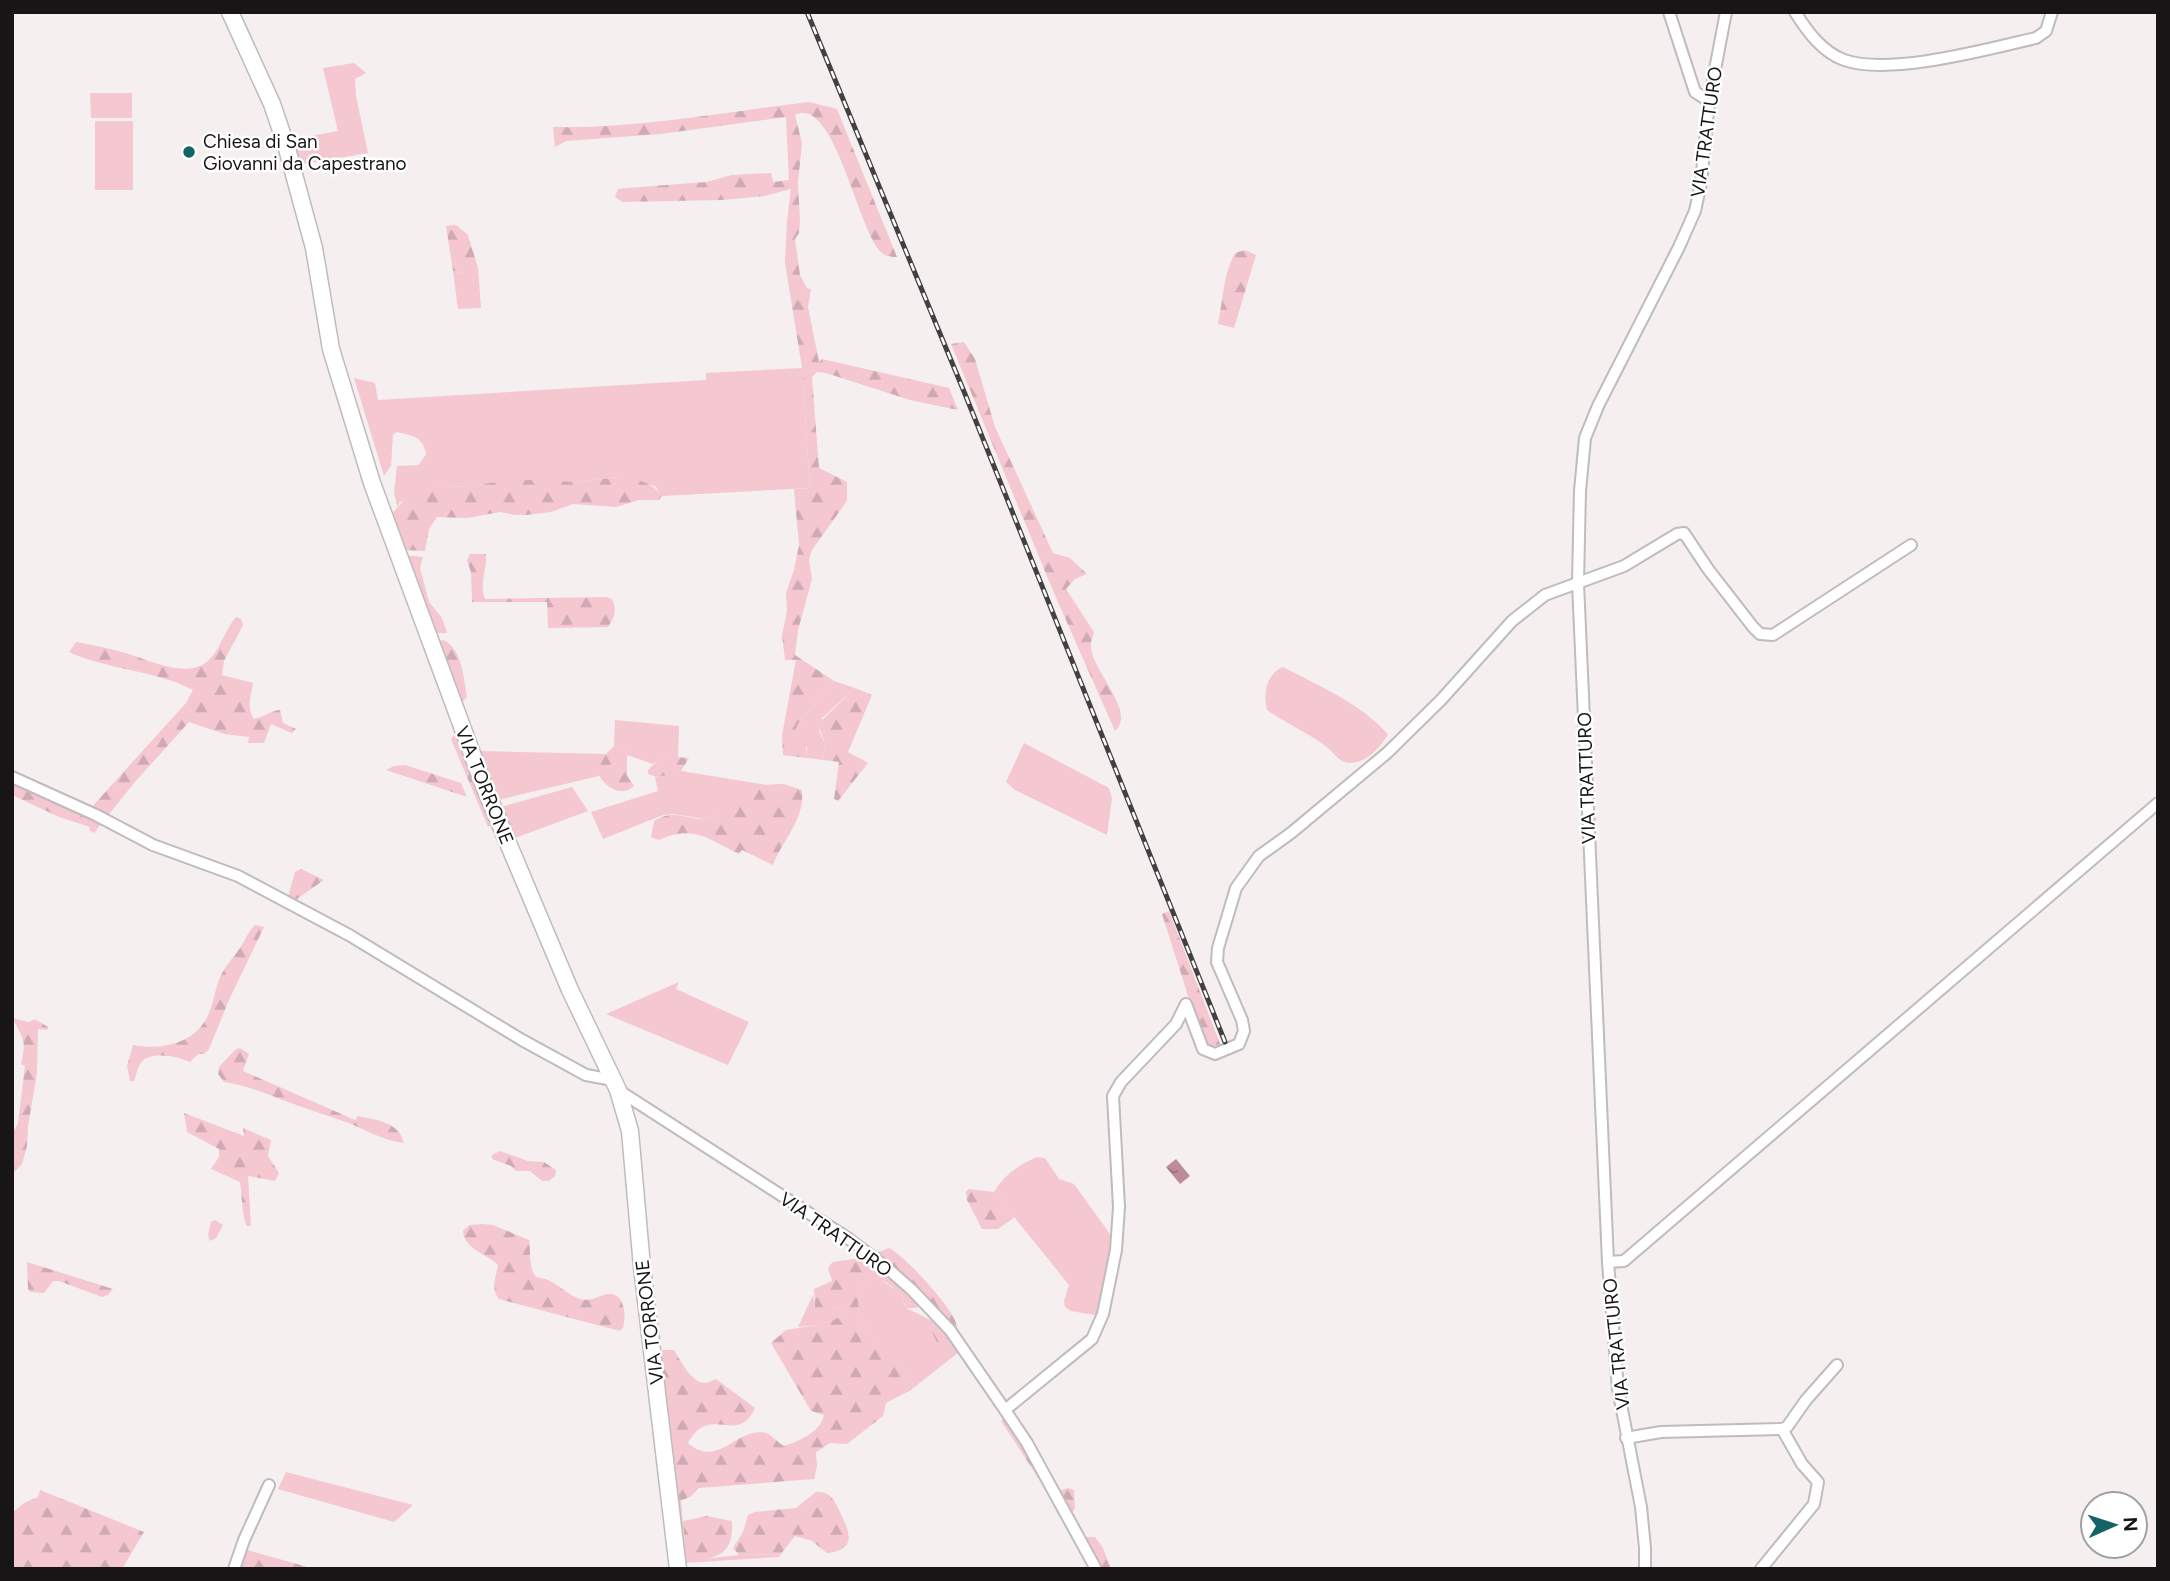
<svg xmlns="http://www.w3.org/2000/svg" width="2170" height="1581" font-family="Figtree,sans-serif">
<style>
.green{fill:#f4c7d1}
.forest{fill:url(#forest-firs)}
.water{fill:url(#water-ripples)}
.lines{fill:none;stroke-linecap:round;stroke-linejoin:round}
.minor-casing{stroke:#c0bbbc;stroke-width:14}
.secondary-casing{stroke:#c0bbbc;stroke-width:19}
.minor{stroke:#fff;stroke-width:10}
.secondary{stroke:#fff;stroke-width:16}
.rail-casing{stroke:#434041;stroke-width:5}
.rail{stroke:#fff;stroke-width:2.5;stroke-dasharray:8;stroke-linecap:butt}
.poi-dot{fill:#136367;stroke:#fff;stroke-width:2.5}
.labels{text-anchor:middle;stroke-width:5;stroke-linejoin:round;paint-order:stroke}
.street-label{font-size:19px;fill:#171516;stroke:#fff}
.poi-label{font-size:19px;fill:#171516;stroke:#fff;text-anchor:start}
</style>
<defs>
<pattern id="forest-firs" width="22" height="20" patternUnits="userSpaceOnUse" patternTransform="scale(1.75)"><rect width="22" height="20" fill="#f4c7d1"/><path d="M5 1l3.5 6h-7zM16 11l3.5 6h-7z" fill="#d0aab3"/></pattern>
<pattern id="water-ripples" width="26" height="14" patternUnits="userSpaceOnUse" patternTransform="scale(1.75)"><rect width="26" height="14" fill="#be8c98"/><path d="M2 4q2-2 4 0t4 0M15 11q2-2 4 0t4 0" fill="none" stroke="#99717b"/></pattern>
</defs>
<rect width="100%" height="100%" fill="#f5eff0"/>
<!-- green -->
<g class="green">
<path d="M354,63l12,10 -11,6 1,17 12,57 -71,12 -8,-25 49,-9 -15,-63z"/>
<path d="M90,93h42v25h-41z"/>
<rect x="95" y="121" width="38" height="69"/>
<path d="M478,267l3,41 -23,1 -5,-38c9,3 16,2 25,-4z"/>
<path d="M802,368l8,120 -148,8 -7,-10 -35,-9 -44,5 -87,1 -19,4 -28,-1 -42,16 -3,5 -3,-15 3,-26 22,-1 7,-11c-3,-18 -14,-18 -29,-22l-4,3 -2,31 -7,10 -30,-98 21,5 3,17 328,-20v-7z"/>
<path d="M429,602l13,16 5,15h-16l-9,-28z"/>
<path d="M1283,667c38,20 75,35 105,67 -7,13 -22,29 -38,29 -10,0 -15,-9 -22,-15 -19,-15 -41,-24 -61,-38 -4,-16 -1,-36 16,-43z"/>
<path d="M834,681l21,7 -33,30 -3,13 6,13 -2,16 -16,-2v-11l-12,-16 3,-7z"/>
<path d="M615,720l64,6 -1,31 -20,3 -5,4 -26,-9 -4,-7 -9,-2z"/>
<path d="M1024,743l85,45 3,10 -5,37 -92,-45 -9,-8z"/>
<path d="M479,751l127,3 -8,17 1,5 -101,24z"/>
<path d="M681,771l86,14 -42,28 -21,6 -30,-5 -11,1 -60,24 -12,-27 67,-21 -3,-14z"/>
<path d="M572,787l16,24 -73,27 -14,-31z"/>
<path d="M679,982l-3,7 73,33 -21,43 -122,-51z"/>
<path d="M1037,1157l8,1 14,21 15,5 41,57 -15,75 -29,-5 -6,-4 -1,-6 5,-16 -75,-93c10,-17 26,-28 43,-35z"/>
<path d="M871,1278l8,1 20,13 7,16 29,14 -4,8 25,15 3,7 -47,37 1,-5c-24,-25 -80,-72 -42,-106z"/>
<path d="M813,1295l2,13 28,-1 2,9 -28,9 -19,2z"/>
<path d="M286,1472l127,33 -19,17 -116,-33z"/>
<path d="M681,1501l5,60 53,-6 42,-1 -2,3 -95,6 -7,-61z"/>
</g>
<!-- forest -->
<g class="forest">
<path d="M809,102l28,7 60,148c-6,0 -10,0 -15,-4 -24,-20 -47,-158 -87,-138l7,28 -4,39 2,39 -1,12 -4,6 5,36 7,13 4,1 -3,18 11,55 3,-3 127,29 9,22 -48,-10 -84,-27 -9,-1 -5,5 7,91 28,14v19l-35,49 -3,10 3,19 -14,51 -3,25 39,26 -36,43 -3,7 11,12 1,15 -24,-3 -1,-20 14,-75h-11l-3,-25 5,-23 -1,-19 8,-23 5,-25 -5,-56 16,-1 -8,-120 -17,-105 2,-42 4,-32 -27,7 -42,4 -100,2 -7,-5 3,-8 9,-1 79,-6 26,-7 39,-2 2,9 16,-2 -3,-63 -125,17 -95,7 -11,6 -2,-20c86,2 171,-15 256,-25z"/>
<path d="M456,225l12,10 9,30 1,2 -11,7 -14,-3 -7,-45z"/>
<path d="M1245,250l11,5 -22,73 -16,-4c5,-24 5,-49 17,-71z"/>
<path d="M964,342l11,17 20,68 58,126 17,5 17,16 -12,5 -9,10 28,43c0,2 -3,9 -3,11 -3,25 47,68 24,88l-61,-138 -103,-249z"/>
<path d="M620,477c18,3 31,4 42,19l-3,4h-20l-23,7 -43,-3 -22,8 -25,3h-11l-15,-3 -33,6 -30,-1 -8,12 -4,22 -22,-1 -12,-35 18,-21 33,-8 28,1 19,-4 40,-3 47,2z"/>
<path d="M470,554h16c1,16 -7,30 -1,45l121,-2 6,2c5,11 3,18 -4,28l-60,1 -1,-26h-75l-1,-30 -4,-11z"/>
<path d="M403,555l20,2 -3,11 9,34 -7,3z"/>
<path d="M236,617l5,2 2,6 -19,36 -2,14 31,8c-2,12 -7,26 1,36 10,-2 16,-8 26,-9l3,13 13,6 -4,4 -21,-9 -7,19h-16l1,-6 -25,-3 -35,-12 -55,61 -40,50 -5,-3 1,-3 -31,-10 -47,-22v-17l78,31 96,-106 7,-13c-38,-20 -85,-20 -124,-38l7,-10c18,3 36,7 53,12 23,7 61,27 82,4 10,-11 15,-30 25,-41z"/>
<path d="M443,640c19,7 21,40 24,57l-6,6 -26,-61z"/>
<path d="M855,688l17,7 -24,57 20,11 -30,38 -4,-2 5,-37 -16,-2 2,-16 -7,-20z"/>
<path d="M459,730l35,91 -6,6 -37,-88z"/>
<path d="M614,746l9,2 4,7v20l7,11c-13,13 -32,-1 -37,-15l9,-17z"/>
<path d="M674,757l15,1 -8,13c-11,3 -21,8 -33,3v-4l10,-10z"/>
<path d="M405,765l56,18 6,14 -81,-27 8,-4z"/>
<path d="M784,784l18,6c3,30 -19,49 -29,75l-31,-15 -3,4c-30,-15 -47,-30 -80,-14l-8,-3 3,-16c21,-14 34,1 54,-3 25,-6 37,-27 59,-33 5,-1 12,-1 17,-1z"/>
<path d="M301,869l23,11 -30,21 -6,-4 7,-25z"/>
<path d="M1169,911l53,138h-17l-43,-135z"/>
<path d="M255,925l9,2 -35,73 -20,49 -5,5h-6l-8,8c-12,-6 -42,-12 -50,2 -3,5 -4,12 -6,17h-4l-3,-15 6,-21c26,5 57,0 72,-24 8,-13 9,-28 14,-41 5,-13 14,-22 21,-32 6,-9 7,-15 15,-23z"/>
<path d="M12,1018l17,4 6,-3 13,8 -1,3 -9,-1 -1,44 -9,53 -1,20 -5,18 -9,9 -1,-38 6,-12 7,-57 -4,-2c6,-24 2,-26 -9,-46z"/>
<path d="M240,1048l9,6 -6,17 112,49 3,-4c19,4 41,6 46,27 -24,-3 -38,-14 -61,-22 -13,-5 -28,-9 -41,-14 -27,-9 -50,-21 -78,-25l-6,-8 1,-7 17,-18z"/>
<path d="M184,1113l60,23 -1,-8 28,12 -3,16 11,17 -4,8 -27,-5 3,50h-4c-5,-9 -5,-32 -7,-44l-29,-13 8,-12v-8l-32,-17z"/>
<path d="M500,1151l28,10 16,1 12,8 -1,6 -6,5h-7l-12,-10h-14l-5,-5 -19,-7v-4z"/>
<path d="M969,1189l25,3 21,25 -17,12h-16l-15,-29 -1,-8z"/>
<path d="M215,1220l8,5 -7,13 -6,3 -2,-6 3,-13z"/>
<path d="M482,1224l11,1 36,15c2,12 -1,27 7,37 5,1 11,2 16,5 9,5 18,14 28,17 11,3 18,-3 27,-5 19,-2 19,23 16,34l-3,3 -121,-32c-9,-11 -3,-21 -1,-34 -11,-11 -34,-16 -35,-34l6,-6z"/>
<path d="M889,1248c15,7 62,58 67,75 2,8 1,14 -1,22l-6,3 -12,-6 -6,-12 4,-8 6,-6 -16,-18 -8,10h-11c-4,-16 -18,-28 -35,-30 -38,34 19,81 42,106l-2,6 -25,13 -3,13 -36,28 -17,-1 -14,9 1,14 -3,13 -115,9 -9,9 -13,5 -19,-152h16c6,9 17,33 31,33 4,0 7,-3 11,-4l39,29c-18,39 -45,-6 -67,35 30,27 49,-17 78,-10 6,2 12,10 18,13 15,-5 37,-14 40,-31l-13,-4 -40,-68 15,-13 31,-5 27,-9 -2,-9h-9l-8,6 -10,-5 -1,-19 18,-8c-1,-8 -8,-12 1,-19l34,-5z"/>
<path d="M27,1262l86,27 -5,6 -6,2 -43,-16h-6l-9,12 -14,-1 -2,-3z"/>
<path d="M1006,1416l35,61 -2,2 -38,-58z"/>
<path d="M1068,1488l6,2 1,18 -4,8 -13,-25z"/>
<path d="M40,1490l104,42 -22,37h-110v-56l12,-10 14,-6z"/>
<path d="M816,1492c5,0 7,0 11,2 7,4 10,12 13,18 10,21 17,38 -13,41l-15,-12 -17,-5 -14,18 -42,1 -6,-7 10,-16 5,-17 7,-3 41,-4z"/>
<path d="M707,1516l25,5c2,34 -15,38 -46,40l-3,-40z"/>
<path d="M1084,1537h11l8,11 8,21h-12z"/>
<path d="M247,1550l68,19h-77z"/>
</g>
<!-- water -->
<path class="water" d="M1176,1159l14,17 -10,8 -14,-17z"/>
<g class="lines">
<defs>
<g id="minor">
<path d="M1669,12l26,80 14,9"/>
<path d="M1795,12c12,19 27,40 49,48 46,16 144,-11 192,-22l10,-7 6,-19"/>
<path d="M12,777l84,38 57,30 85,31 111,59 173,105 64,35 27,5"/>
<path d="M618,1090l231,149 37,28 26,23 38,40 55,80 22,33 69,126"/>
<path d="M1608,1262l16,-1 534,-458"/>
<path d="M1005,1410l87,-71 11,-25 13,-64 3,-43 -6,-111 8,-14 55,-58 10,-20 17,45 12,5 24,-10 5,-13 -2,-11 -25,-58 1,-14 18,-60 23,-32 32,-23 96,-80 54,-53 71,-79 33,-26 79,-29 53,-32 7,-1 24,36 45,58 7,7 13,1 138,-90"/>
<path d="M1626,1438l35,-6 121,-3 5,-2 19,-27 31,-35"/>
<path d="M234,1569l10,-29 25,-55"/>
<path d="M1645,1569v-21l-4,-41 -23,-118 -10,-127 -30,-679 2,-92 5,-53 13,-32 81,-159 16,-36 6,-28 8,-82 17,-89"/>
<path d="M1761,1569l53,-65 4,-22 -16,-18 -20,-35"/>
</g>
<path id="secondary" d="M230,12l42,92 14,41 28,103 17,101 41,134 112,303 86,204 48,100 12,41 12,136 36,302"/>
</defs>
<!-- minor casing -->
<use href="#minor" class="minor-casing"/>
<!-- secondary casing -->
<use href="#secondary" class="secondary-casing"/>
<!-- minor -->
<use href="#minor" class="minor"/>
<!-- secondary -->
<use href="#secondary" class="secondary"/>
<defs>
<path id="rail" d="M807,12l158,382 260,648"/>
</defs>
<!-- rail casing -->
<use href="#rail" class="rail-casing"/>
<!-- rail -->
<use href="#rail" class="rail"/>
</g>
<!-- markers -->
<circle class="poi-dot" cx="189" cy="152" r="7"/>
<g class="labels">
<!-- street labels -->
<g class="street-label">
<text transform="translate(1706 132) rotate(-82)" y="7">VIA TRATTURO</text>
<text transform="translate(1586 778) rotate(-92)" y="7">VIA TRATTURO</text>
<text transform="translate(485 785) rotate(68)" y="7">VIA TORRONE</text>
<text transform="translate(836 1234) rotate(35)" y="7">VIA TRATTURO</text>
<text transform="translate(649 1322) rotate(-97)" y="7">VIA TORRONE</text>
<text transform="translate(1616 1344) rotate(-96)" y="7">VIA TRATTURO</text>
</g>
<!-- poi labels -->
<g class="poi-label">
<text x="203" y="148">Chiesa di San<tspan x="203" dy="22">Giovanni da Capestrano</tspan></text>
</g>
</g>
<!-- border -->
<rect width="2170" height="1581" fill="none" stroke="#171516" stroke-width="28"/>
<!-- north arrow -->
<g transform="translate(2114 1525) rotate(87)"><circle r="33" fill="#ffffff" stroke="#a2a1a2" stroke-width="2"/>
<path d="M0-5L12 26L0 18L-12 26Z" fill="#136367"/>
<text y="-10" font-size="19" font-weight="bold" text-anchor="middle" fill="#171516">N</text>
</g>
</svg>
